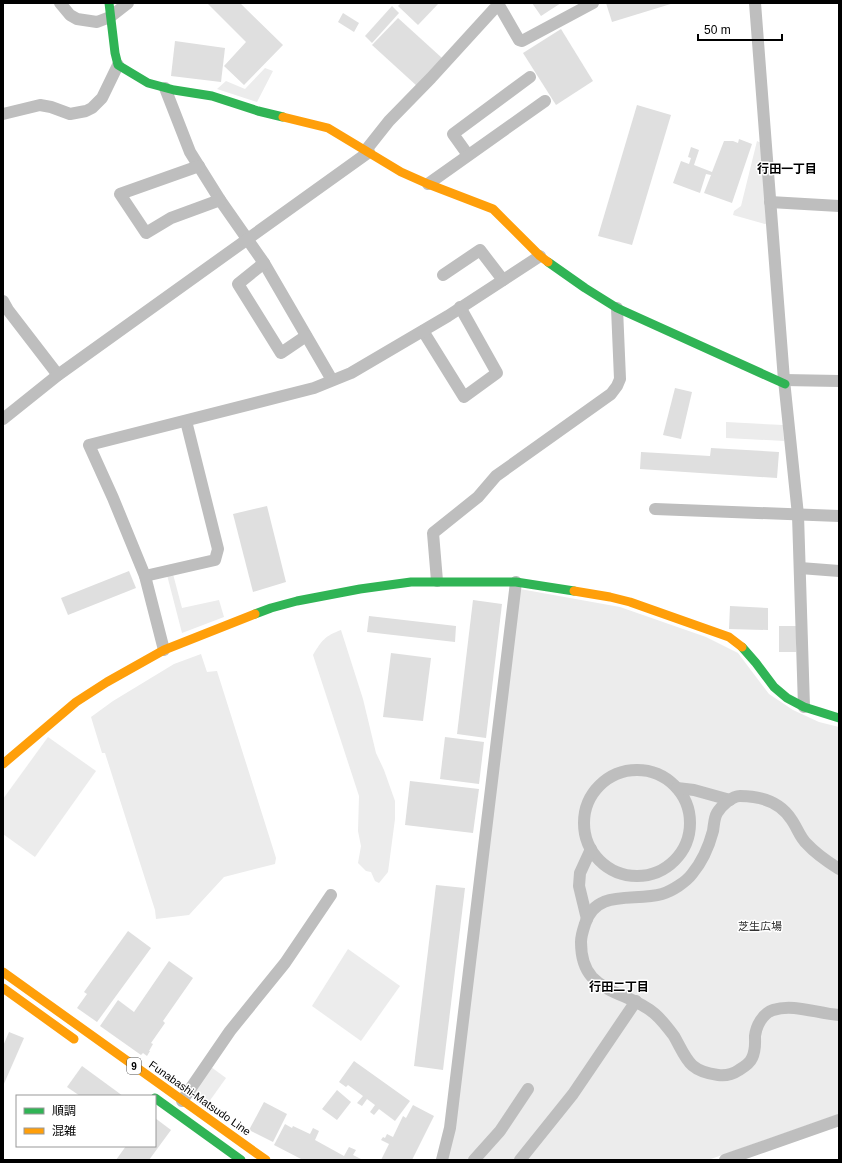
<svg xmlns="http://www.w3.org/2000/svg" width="842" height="1163" font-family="Arial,'Noto Sans JP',sans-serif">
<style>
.green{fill:#ececec}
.building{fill:#dfdfdf}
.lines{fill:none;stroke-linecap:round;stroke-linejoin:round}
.street{stroke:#bebebe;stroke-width:12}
.fast{stroke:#30b455;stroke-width:9}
.slow{stroke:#ff9f0a;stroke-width:9}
.labels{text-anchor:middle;stroke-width:3;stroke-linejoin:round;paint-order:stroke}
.shield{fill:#fff;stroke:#4c4c4c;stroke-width:1}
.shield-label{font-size:10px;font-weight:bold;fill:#000}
.park-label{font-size:11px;fill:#333;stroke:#fff}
.street-label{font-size:11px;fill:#000;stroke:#fff}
.neighbourhood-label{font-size:12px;font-weight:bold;fill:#000;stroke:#fff}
</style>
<rect width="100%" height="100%" fill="#fff"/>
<!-- green -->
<g class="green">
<path d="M265,68l8,3 -16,31 -40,-13 9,-8 19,8z"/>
<path d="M757,141l6,3 7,78 -5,2 -32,-9 1,-4 7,-5z"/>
<path d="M726,422l57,3 1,16 -58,-3z"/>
<path d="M173,574l9,34 37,-8 5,17 -42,16 -15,-58z"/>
<path d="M520,589l100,18 86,30 32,16 31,41 24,16 26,12 20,5v387l-131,46h-262z"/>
<path d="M341,630l22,69 13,54 8,17 11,31v18l-7,53 -9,11 -4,-2 -4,-9 -5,-1 -8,-8 3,-17 -3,-15 1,-35 -46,-141c9,-15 12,-19 28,-25z"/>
<path d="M201,654l6,18 10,-1 59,187 -1,6 -51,13 -35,38 -33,4 -1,-9 -50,-157h-3l-11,-36 22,-16 61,-37z"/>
<path d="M48,737l48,34 -61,86 -32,-23v-35z"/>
<path d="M348,949l52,37 -39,55 -49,-35z"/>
<path d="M211,1067l15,11 -20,28 -15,-10z"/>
</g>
<!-- building -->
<g class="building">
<path d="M207,3h33l43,42 -39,40 -20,-19 22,-24z"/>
<path d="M401,3h38l-21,22 -20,-19z"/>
<path d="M532,3h29l-20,13z"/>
<path d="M606,3h68l-62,19z"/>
<path d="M392,6l7,7 -27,30 -7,-7z"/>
<path d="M343,13l16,10 -5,9 -16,-10z"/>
<path d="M398,18l44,40 -25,28 -45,-41z"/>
<path d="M561,29l32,52 -37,24 -33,-52z"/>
<path d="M175,41l50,7 -4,34 -50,-6z"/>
<path d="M637,105l34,10 -39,130 -34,-9z"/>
<path d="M739,139l13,5 -20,59 -28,-10 7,-18 -5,-1 -6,19 -27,-10 8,-22 8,3 2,-6 -3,-1 3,-10 8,3 -5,15 18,7 12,-31h9l5,2z"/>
<path d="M675,388l17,4 -11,47 -18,-4z"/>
<path d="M711,448l68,4 -2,26 -137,-9 1,-17 69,4z"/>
<path d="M267,506l19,76 -33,10 -20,-78z"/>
<path d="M129,571l7,17 -68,27 -7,-17z"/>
<path d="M473,600l29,4 -16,134 -29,-4z"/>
<path d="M730,606l38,2v22l-39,-1z"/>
<path d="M369,616l87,10 -1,16 -88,-10z"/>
<rect x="779" y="626" width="17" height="26"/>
<path d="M391,653l40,5 -8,63 -40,-4z"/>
<path d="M445,737l39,5 -5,42 -39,-5z"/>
<path d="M410,781l69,8 -6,44 -68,-8z"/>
<path d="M436,885l29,3 -22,182 -29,-4z"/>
<path d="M128,931l23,17 -54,74 -20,-14 10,-14 -3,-2z"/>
<path d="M169,961l24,17 -30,43 2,2 -14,20 2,1 -4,7h1l-3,5 -4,-3 -2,2 -41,-29 18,-26 16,12z"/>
<path d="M9,1032l15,6 -21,48v-40z"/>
<path d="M354,1061l56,40 -15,20 -16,-12 -5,6 -4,-3 5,-7 -8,-6 -5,7 -5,-3 6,-7 -15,-11 -2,2 -7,-5z"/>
<path d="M82,1066l41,30h-43l-13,-9z"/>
<path d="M337,1090l14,12 -14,18 -15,-11z"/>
<path d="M264,1102l23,12 -14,28 -24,-12z"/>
<path d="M413,1105l21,11 -22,44h-31l8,-16 -8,-4 2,-3 2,1 2,-4 6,3 10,-21 3,2z"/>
<path d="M155,1118l16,12 -22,30h-33l10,-14h29z"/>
<path d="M285,1124l7,4 1,-2 17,8 3,-6 6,3 -4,9 29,16 5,-9 7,3 -3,5 10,5h-60l-29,-15z"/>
</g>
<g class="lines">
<!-- street -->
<g class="street">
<path d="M60,3l10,12 7,4 20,3 13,-5 18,-14"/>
<path d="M755,3l29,377 14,135 6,192"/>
<path d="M165,88l25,64 30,48 44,63 68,117"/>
<path d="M3,114l37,-9 11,2 19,7 16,-3 6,-3 10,-10 16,-33"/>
<path d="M366,150l23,-29 42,-43 63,-69 6,-2 19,33 3,1 71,-38"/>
<path d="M468,155l-15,-21 77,-57"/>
<path d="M199,166l-79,28 26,39 25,-15 49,-18"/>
<path d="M428,184l117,-83"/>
<path d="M770,202l69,4"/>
<path d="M264,263l-26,21 43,69 25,-17"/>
<path d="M443,275l37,-25 23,30"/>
<path d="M3,301l5,9 50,65"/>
<path d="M423,331l41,66 33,-24 -37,-66"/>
<path d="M784,380l55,1"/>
<path d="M3,419l55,-44 311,-223"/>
<path d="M655,509l184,7"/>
<path d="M800,568l39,3"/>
<path d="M145,576l70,-16 3,-11 -32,-128"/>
<path d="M437,581l-4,-48 45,-36 18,-21 115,-82 6,-8 3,-7 -3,-71"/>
<path d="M164,650l-19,-74 -32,-78 -24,-53 225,-57 37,-15 97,-57 92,-60"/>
<circle cx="637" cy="823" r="53"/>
<path d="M677,788l17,2 36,10"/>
<path d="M839,869c-11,-7 -23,-15 -32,-25 -7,-6 -10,-17 -16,-25 -11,-17 -31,-23 -51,-23 -8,0 -19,10 -23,17 -3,5 -3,12 -4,18 -4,15 -11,31 -21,43 -6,8 -20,17 -30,20 -28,8 -66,-6 -77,30 -2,6 -4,12 -4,18 0,12 2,25 11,35 17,18 44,20 63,37 7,6 13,14 19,22 13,23 14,35 44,39 7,1 15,-1 21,-5 5,-3 11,-7 13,-12 4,-8 3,-14 3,-22 1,-10 8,-23 18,-26 21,-7 45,4 66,5"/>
<path d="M587,919l-8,-33 1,-13 11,-24"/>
<path d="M182,1101l48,-70 55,-68 46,-68"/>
<path d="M442,1160l8,-32 66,-546"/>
<path d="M474,1160l26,-29 28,-42"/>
<path d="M520,1160l53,-66 63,-93"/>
<path d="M725,1160l114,-40"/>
</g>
<!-- fast -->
<g class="fast">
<path d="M109,3l6,50 3,12 30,18 26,7 38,6 46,15 25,6"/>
<path d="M548,262l37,26 32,20 168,76"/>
<path d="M255,614l16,-6 26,-7 63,-12 51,-7h105l58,9"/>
<path d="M742,647l14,16 18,24 13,11 17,9 35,11"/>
<path d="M155,1098l86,62"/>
</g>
<!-- slow -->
<g class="slow">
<path d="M283,117l45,11 73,44 27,12 65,25 47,47 8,6"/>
<path d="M574,591l36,6 20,5 99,35 13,10"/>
<path d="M3,764l73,-62 31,-20 57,-32 91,-36"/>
<path d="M3,972l263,188"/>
<path d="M3,988l71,51"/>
</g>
</g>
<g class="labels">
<!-- shield labels -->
<rect class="shield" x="127" y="1058" width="14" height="16" rx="3"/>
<g class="shield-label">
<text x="134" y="1070">9</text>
</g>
<!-- park labels -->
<g class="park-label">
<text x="760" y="930">芝生広場</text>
</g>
<!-- street labels -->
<g class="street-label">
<text transform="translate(200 1098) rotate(35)" y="4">Funabashi-Matsudo Line</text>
</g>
<!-- neighbourhood labels -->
<g class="neighbourhood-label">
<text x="787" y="173">行田一丁目</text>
<text x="619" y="991">行田二丁目</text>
</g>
</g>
<!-- border -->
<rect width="842" height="1163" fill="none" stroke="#000000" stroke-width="8"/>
<!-- legend -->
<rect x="16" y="1095" width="140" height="52" fill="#ffffff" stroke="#999999"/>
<rect x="24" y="1108" width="20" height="6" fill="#30b455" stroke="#999999"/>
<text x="52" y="1115" font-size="12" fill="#000000">順調</text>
<rect x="24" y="1128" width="20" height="6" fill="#ff9f0a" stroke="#999999"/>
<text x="52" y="1135" font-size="12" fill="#000000">混雑</text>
<!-- scale -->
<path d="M698 34v6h84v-6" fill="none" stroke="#000000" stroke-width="2"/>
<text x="704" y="34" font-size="12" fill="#000000" stroke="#ffffff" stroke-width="3" paint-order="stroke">50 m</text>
</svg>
